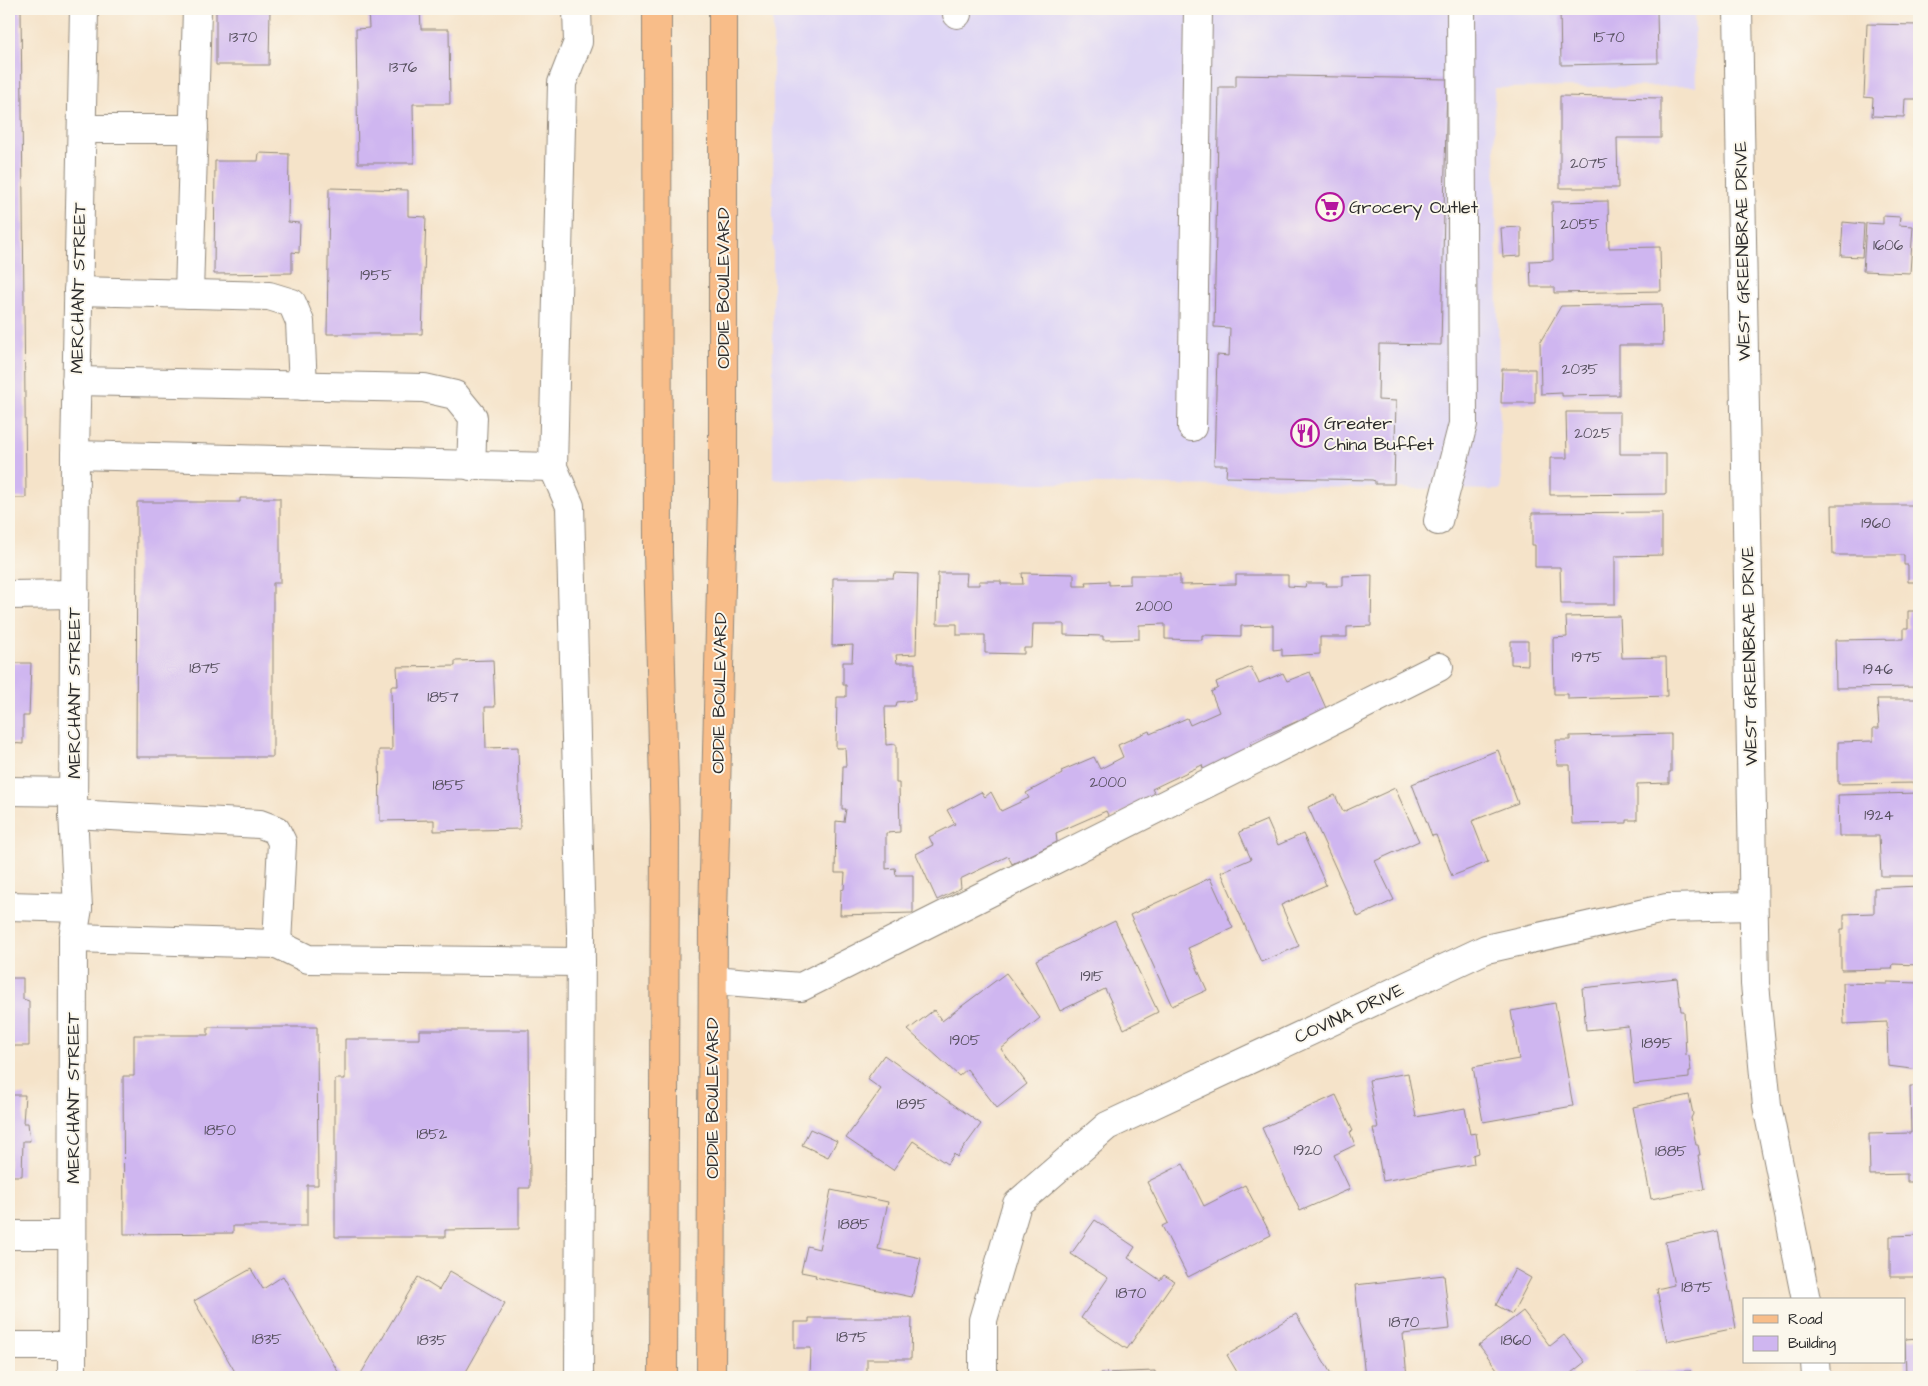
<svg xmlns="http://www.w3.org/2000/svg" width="1928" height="1386" font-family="'Architects Daughter',sans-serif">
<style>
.built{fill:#ded5f5}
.building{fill:#cfb6f0}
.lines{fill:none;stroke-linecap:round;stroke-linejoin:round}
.minor-casing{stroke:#90877a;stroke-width:30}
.major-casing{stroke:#90877a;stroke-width:30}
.minor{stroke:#fff;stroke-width:28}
.major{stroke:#f8bd89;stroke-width:28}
.labels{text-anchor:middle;stroke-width:4;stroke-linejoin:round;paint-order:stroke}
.number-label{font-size:15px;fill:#544e5c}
.poi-label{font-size:18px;fill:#2b2b2b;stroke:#fbf7ec;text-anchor:start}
.street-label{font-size:18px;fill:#2b2b2b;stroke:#fbf7ec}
</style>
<rect width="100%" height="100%" fill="#fbf7ec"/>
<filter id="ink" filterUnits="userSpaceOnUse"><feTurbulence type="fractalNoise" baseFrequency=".02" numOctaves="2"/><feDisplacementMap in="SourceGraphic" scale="10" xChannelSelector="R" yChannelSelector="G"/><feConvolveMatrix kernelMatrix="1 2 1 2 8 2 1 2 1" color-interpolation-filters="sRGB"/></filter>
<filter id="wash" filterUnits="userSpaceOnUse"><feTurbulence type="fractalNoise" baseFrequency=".0096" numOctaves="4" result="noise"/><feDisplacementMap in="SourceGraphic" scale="20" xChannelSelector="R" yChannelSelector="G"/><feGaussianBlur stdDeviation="1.12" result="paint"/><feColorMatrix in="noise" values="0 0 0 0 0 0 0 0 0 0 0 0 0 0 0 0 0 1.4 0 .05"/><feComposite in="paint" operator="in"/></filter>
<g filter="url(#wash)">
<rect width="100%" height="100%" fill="#f5e3c9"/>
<!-- built -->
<path class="built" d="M773,9h921l2,77 -202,2 7,402 -728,-11z"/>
<g id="blocks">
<!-- building -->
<g class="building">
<path d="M9,9h12l5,489h-17z"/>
<path d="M216,9h54l-1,56h-53z"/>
<path d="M368,9h52l1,20h28l1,75h-37l1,59h-56l-2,-134 13,-1z"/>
<path d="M1560,9h24v1l73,-1 1,54 -97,2z"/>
<path d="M1867,24l52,1v74h-14l-1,18 -32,-1 1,-18 -9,-1z"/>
<path d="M1236,75l211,4 -6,266 -62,-1 -1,56 18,1 -2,83h-19v-3l-3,-1 -146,-3 1,-12h-13l3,-110 12,1 1,-28 -16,-1 5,-240h17z"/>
<path d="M1560,96l101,2v40h-44l1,50h-58z"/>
<path d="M259,153l30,1 -1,68 12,1 -1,30 -7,-1v21l-78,1 1,-113h43z"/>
<path d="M329,188l79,2v26l18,1 -4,117h-95z"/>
<path d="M1608,201l1,47 51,-1 1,44 -107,2v-6h-23l-1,-26 23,-1 -1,-58z"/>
<path d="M1883,216l17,1 -1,8 14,1 -3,47 -47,-2 3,-48 17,1z"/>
<path d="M1843,222l21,2 -2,33 -21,-1z"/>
<path d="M1521,227v29l-18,1 -2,-29z"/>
<path d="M1662,304l1,41h-44v50l-57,1v-3l-21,1 -1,-52 21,-36z"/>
<path d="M1502,369h33v34h-34z"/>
<path d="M1566,412h54v42h46v40l-116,1v-37h17z"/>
<path d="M240,498h40v85h-7v174h-137l1,-255h103z"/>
<path d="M1832,505h87v77h-11v-17h-4v-10h-71z"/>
<path d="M1662,512v43l-47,1v48h-54l-1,-37h-25v-22h-3v-32z"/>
<path d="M894,573l24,1 -2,80 -20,1 1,8h18v37l-18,2 -1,5h-11l1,38 10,-1v39h3l1,49 -14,1v36l9,-1 1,7h17v38l-73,2 1,-25 3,-1 1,-16h-10l1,-52 8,1 2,-13h-4l1,-43h3l-1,-18h-9l1,-51h9v-12h-3v-23h9l1,-17 -21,1 1,-68h60z"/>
<path d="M938,573h29l-1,12h13v-4h22v3h22l-1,-11 52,1v12h13l-1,-4 23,-1v4l21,-1v-9h50v10l56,-1v-9h52v11l17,1 1,-4h21l-1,3h17v-10l29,-1 -1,51 -24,1v10h-27v17l-38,2v-7l-9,1v-25l-32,1v10l-39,-1v5l-37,-1v-15l-26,1v14l-36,1v-4l-39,-1v-11h-31l-1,24h-8v6l-39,-1v-18h-28v-11h-20z"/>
<path d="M1908,611h11v76l-83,1 -1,-48 69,-1v-11h4z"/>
<path d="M1620,616l2,42 44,-1 1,39 -99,3v-5h-14l-1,-56 14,-1 -1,-20z"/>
<path d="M1511,641h17v24l-17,-1z"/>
<path d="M493,660l2,47h-10l1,41 32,-1 2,82 -86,2v-11l-54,1 -1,-71h13l-1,-64h7l-1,-19 58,-1v-5z"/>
<path d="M9,663h22l-2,53h-6v28l-14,-1z"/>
<path d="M1251,667l8,16 24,-10 4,8 23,-9 19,43 -26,16 -5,-10 -48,21 4,9 -49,23 -3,-9 -50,24 4,7 -46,23 -4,-8 -50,22 1,9 -45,22 -4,-8 -48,23 1,9 -24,12 -21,-46 17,-9 -4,-8 26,-13 -8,-14 34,-18 4,5 6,-5 10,19 28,-13 -3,-5 36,-19 -1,-3 33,-14 6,12 23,-12 -5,-12 31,-14 1,3 37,-16 3,7 29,-13 -8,-20 7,-4 -2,-6z"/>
<path d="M1877,699h42v84l-81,1v-42l35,-1v-13h6z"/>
<path d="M1671,734v38h-2v11l-32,1v36h-10v3l-55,1 -2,-59h-13l-1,-25h14v-4z"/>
<path d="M1498,750l20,53 -46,18 16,41 -36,14 -16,-41 -4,1 -20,-52z"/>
<path d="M1395,788l24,53 -44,20 19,39 -36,17 -50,-110 27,-12 8,17z"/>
<path d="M1919,793v83h-38l-2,-40h-40l-1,-41z"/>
<path d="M1267,820l11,25 25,-11 23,51 -45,20 18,41 -38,16 -40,-90 30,-13 -12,-27z"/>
<path d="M1210,878l23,50 -45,20 19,42 -35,16 -42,-91z"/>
<path d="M1919,886v79l-26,-1 -1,5 -51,1v-41h3v-15l30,-1v-25z"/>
<path d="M1115,921l43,91 -34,17 -19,-40 -45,22 -24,-51z"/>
<path d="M1006,973l34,45 -39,31 26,35 -30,24 -30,-39 -8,7 -51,-46 26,-20 8,11z"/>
<path d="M9,978h14v21l6,2v45h-20z"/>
<path d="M1677,978l4,33h3l2,44 3,1 2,15h-2v7l-55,6 -6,-58 -42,4 -4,-42z"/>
<path d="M1887,982l32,1v87l-31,-4 -1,-44 -43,2 -1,-41 44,1z"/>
<path d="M1555,1003l18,103 -90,16 -10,-55 46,-8 -8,-48z"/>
<path d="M208,1027h109l1,158h-11v41h-74v7l-109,1 -1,-158h11v-41h74z"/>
<path d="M419,1030h110l1,158h-11v41l-74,1v7h-110v-158h10v-40h74z"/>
<path d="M884,1055l97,69 -24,33 -3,-3 -7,10 -34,-23 -20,29 -47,-32 35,-49 -14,-10z"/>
<path d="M1408,1073l8,44 49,-9 5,26 6,-1 3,20 -6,2 1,9 -91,17 -10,-53h5l-9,-48z"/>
<path d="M1910,1086h9v96h-12v-8l-37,1 -1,-41 42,-1z"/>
<path d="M9,1095h16l-2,28h5l2,18h-7l-1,35h-13z"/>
<path d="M1336,1095l17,36 -3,1 5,13 -21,10 16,34 -50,22 -38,-83z"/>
<path d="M1689,1095l4,19 -2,4 5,27h2l2,10h-2l6,34 -53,10 -18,-92z"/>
<path d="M810,1129l27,12 -9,16 -26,-12z"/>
<path d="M1183,1164l21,42 41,-21 26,50 -83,42 -26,-51 6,-3 -21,-41z"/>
<path d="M831,1190l57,12 -10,47 43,9 -9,39 -97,-20 1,-2 -15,-3 6,-26 12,3z"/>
<path d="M1095,1220l40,27 -7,11 32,22 4,-5 10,6 -47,68 -46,-31 27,-40 -37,-24z"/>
<path d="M1718,1231l18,97 -69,14 -10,-53 17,-4 -9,-43z"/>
<path d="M1919,1235v42h-29v-41z"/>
<path d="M251,1269l12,20 20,-13 58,101h-103l-44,-76z"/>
<path d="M1515,1269l16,9 -19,36 -16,-9z"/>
<path d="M450,1271l55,32 -42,74h-104l59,-100 21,13z"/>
<path d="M1444,1275l6,54 -47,5 4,43h-42l-10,-92z"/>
<path d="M1523,1311l27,35 14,-11 21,27 -14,11 4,4h-72l-24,-32z"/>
<path d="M1296,1314l37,63h-93l-13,-22z"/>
<path d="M809,1318h103l-1,41h-44v18h-57l1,-29h-17v-26h15z"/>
<path d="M1919,1338v39h-13l-1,-38z"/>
<path d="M1155,1371v6h-55v-4z"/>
<path d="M1691,1371v6h-54v-4z"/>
</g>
</g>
</g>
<g filter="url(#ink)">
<use href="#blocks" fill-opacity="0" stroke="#90877a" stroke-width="1"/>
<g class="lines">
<defs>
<g id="minor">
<path d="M577,9l1,33 -16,41 -9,384 17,39 11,425 -2,446"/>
<path d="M957,9v5"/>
<path d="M1738,9l17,975 12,121 39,195"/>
<path d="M82,129h112"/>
<path d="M78,291l191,5 23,7 8,19 3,64"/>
<path d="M189,294l8,-285"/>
<path d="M76,381l348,7 31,7 18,22 -2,49"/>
<path d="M1192,427l6,-418"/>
<path d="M75,455l478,12"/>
<path d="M1438,521l25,-97 -2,-415"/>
<path d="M9,595l66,-1"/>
<path d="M9,791l64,1"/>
<path d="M73,814l187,10 16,6 6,12 -5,102"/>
<path d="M9,906l69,2"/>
<path d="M73,938l204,6 31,15 273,3"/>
<path d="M713,980l88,7 638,-320"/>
<path d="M9,1235h63"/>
<path d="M9,1346h63"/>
<path d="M1815,1362l1,15"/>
<path d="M72,1377l1,-439 5,-30 -5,-94 2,-359 9,-446"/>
<path d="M983,1377v-57l34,-116 90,-78 379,-177 181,-41 86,-2"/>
</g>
<g id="major">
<path d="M657,9l1,543 7,273 -2,552"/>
<path d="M711,1377l2,-461 10,-414v-493"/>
</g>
</defs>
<!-- minor casing -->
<use href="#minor" class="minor-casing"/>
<!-- major casing -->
<use href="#major" class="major-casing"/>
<!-- minor -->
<use href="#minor" class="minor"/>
<!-- major -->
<use href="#major" class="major"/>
</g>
</g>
<!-- icons -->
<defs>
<symbol id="supermarket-ring" viewBox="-11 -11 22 22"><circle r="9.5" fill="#fbf7ec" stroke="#b5179e" stroke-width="1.5"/><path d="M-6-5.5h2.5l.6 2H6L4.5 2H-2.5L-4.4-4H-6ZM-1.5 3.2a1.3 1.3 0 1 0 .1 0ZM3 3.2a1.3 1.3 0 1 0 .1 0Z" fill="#b5179e"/></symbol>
<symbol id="restaurant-ring" viewBox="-11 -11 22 22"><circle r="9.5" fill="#fbf7ec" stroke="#b5179e" stroke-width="1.5"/><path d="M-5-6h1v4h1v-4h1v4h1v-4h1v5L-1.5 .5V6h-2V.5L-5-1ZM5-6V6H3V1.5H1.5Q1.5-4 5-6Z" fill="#b5179e"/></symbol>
</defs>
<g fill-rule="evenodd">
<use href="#supermarket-ring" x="1314" y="191" width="32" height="32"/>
<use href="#restaurant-ring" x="1289" y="417" width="32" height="32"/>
</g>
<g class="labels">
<!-- number labels -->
<g class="number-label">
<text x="243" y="42">1370</text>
<text x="1609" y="42">1570</text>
<text x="403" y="72">1376</text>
<text x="1589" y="168">2075</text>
<text x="1580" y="229">2055</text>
<text x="1888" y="250">1606</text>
<text x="376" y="280">1955</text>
<text x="1580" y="374">2035</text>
<text x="1593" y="438">2025</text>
<text x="1876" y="528">1960</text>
<text x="1154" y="611">2000</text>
<text x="1587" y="662">1975</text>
<text x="205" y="673">1875</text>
<text x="1878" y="674">1946</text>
<text x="443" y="702">1857</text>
<text x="1108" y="787">2000</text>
<text x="449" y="790">1855</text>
<text x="1879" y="820">1924</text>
<text x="1092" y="981">1915</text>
<text x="965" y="1045">1905</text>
<text x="1657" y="1048">1895</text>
<text x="912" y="1109">1895</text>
<text x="220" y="1135">1850</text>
<text x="432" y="1139">1852</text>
<text x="1308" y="1155">1920</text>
<text x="1671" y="1156">1885</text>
<text x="854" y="1229">1885</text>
<text x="1697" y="1292">1875</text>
<text x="1131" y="1298">1870</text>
<text x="1404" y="1327">1870</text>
<text x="852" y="1342">1875</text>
<text x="267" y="1344">1835</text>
<text x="432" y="1345">1835</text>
<text x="1516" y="1345">1860</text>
</g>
<!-- poi labels -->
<g class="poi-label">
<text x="1349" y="213">Grocery Outlet</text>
<text x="1324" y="429">Greater<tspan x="1324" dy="21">China Buffet</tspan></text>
</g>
<!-- street labels -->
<g class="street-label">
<text transform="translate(1742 251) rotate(-91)" y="6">WEST GREENBRAE DRIVE</text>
<text transform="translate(78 288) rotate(-89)" y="6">MERCHANT STREET</text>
<text transform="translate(723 288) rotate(-90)" y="6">ODDIE BOULEVARD</text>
<text transform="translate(1749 656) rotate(-91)" y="6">WEST GREENBRAE DRIVE</text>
<text transform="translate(74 693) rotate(-90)" y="6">MERCHANT STREET</text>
<text transform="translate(719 693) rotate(-89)" y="6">ODDIE BOULEVARD</text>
<text transform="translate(1349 1013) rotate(-25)" y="6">COVINA DRIVE</text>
<text transform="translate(73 1098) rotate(-90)" y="6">MERCHANT STREET</text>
<text transform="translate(712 1098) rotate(-90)" y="6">ODDIE BOULEVARD</text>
</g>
</g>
<!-- margin -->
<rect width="1928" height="1386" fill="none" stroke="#fbf7ec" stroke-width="30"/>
<!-- legend -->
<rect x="1743" y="1298" width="162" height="65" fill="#fbf7ec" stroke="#a8a59f"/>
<rect x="1753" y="1315" width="25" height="8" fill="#f8bd89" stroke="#a8a59f"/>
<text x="1788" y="1324" font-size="15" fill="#2b2b2b">Road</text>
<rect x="1753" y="1336" width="25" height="15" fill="#cfb6f0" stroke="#a8a59f"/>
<text x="1788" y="1348" font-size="15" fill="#2b2b2b">Building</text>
</svg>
